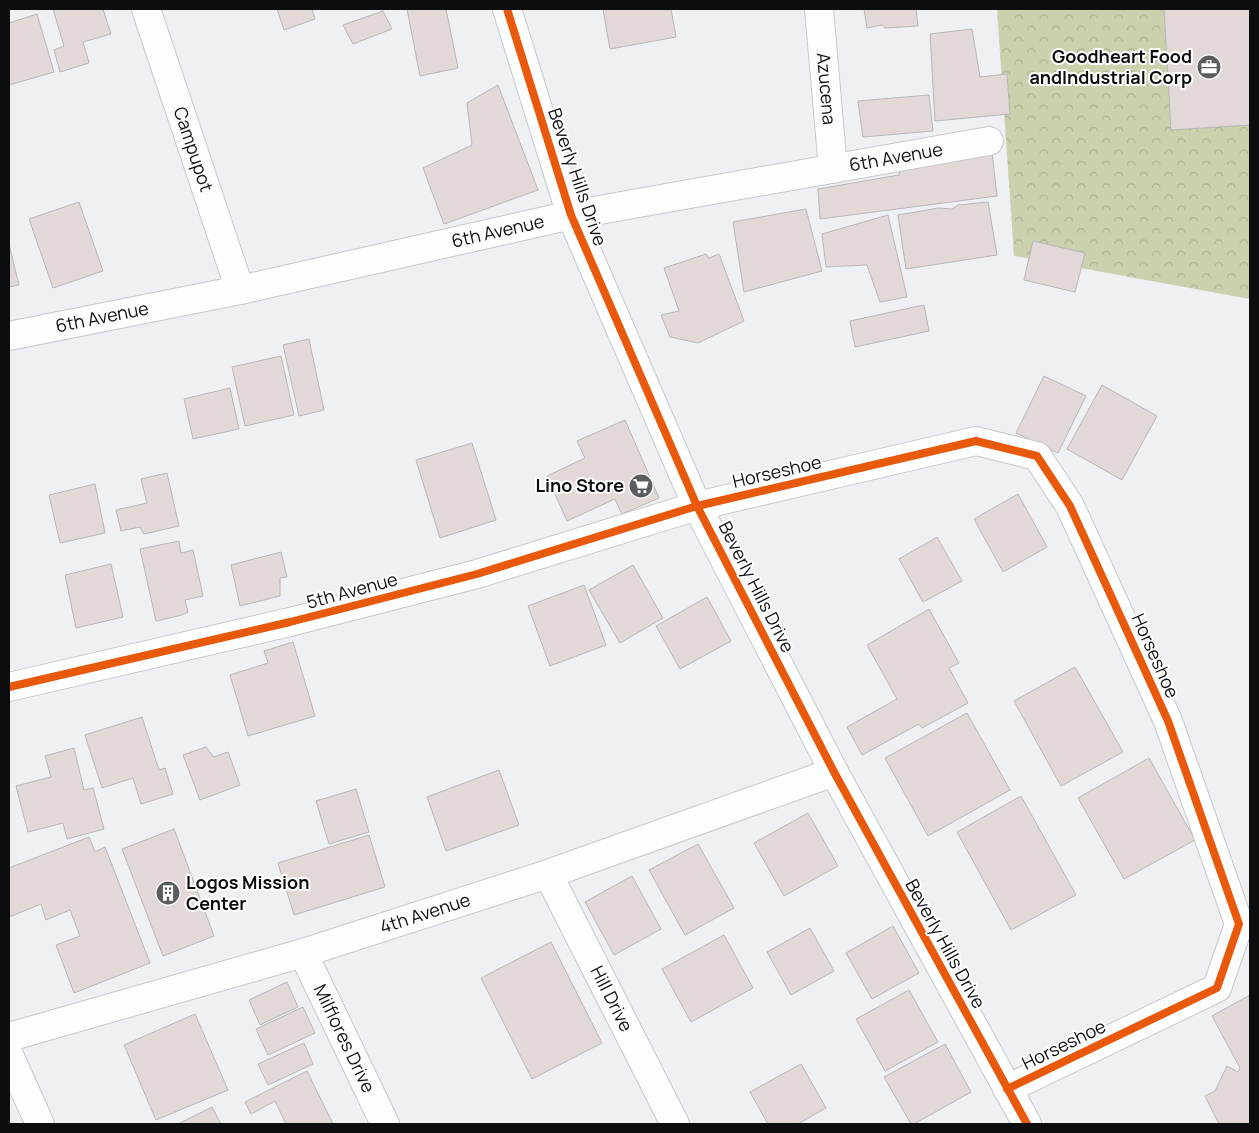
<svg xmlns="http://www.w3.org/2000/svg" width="1259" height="1133" font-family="Manrope,sans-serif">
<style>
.forest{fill:url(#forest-crowns)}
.building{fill:#e3d8d8;stroke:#b7b6b8}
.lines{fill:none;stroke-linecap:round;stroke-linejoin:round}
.minor-casing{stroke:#c7c8cb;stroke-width:30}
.minor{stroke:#fcfdfd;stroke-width:28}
.cycleway-casing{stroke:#fff;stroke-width:11}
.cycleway{stroke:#e8590c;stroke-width:8}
.labels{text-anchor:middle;stroke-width:4;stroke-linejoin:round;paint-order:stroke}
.poi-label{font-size:18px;font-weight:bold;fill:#0c0d0f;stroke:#fff;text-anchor:end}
.street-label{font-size:18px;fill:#0c0d0f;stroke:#fff}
</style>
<defs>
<pattern id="forest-crowns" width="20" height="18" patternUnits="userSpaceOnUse" patternTransform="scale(1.25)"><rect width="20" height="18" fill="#cbd1ad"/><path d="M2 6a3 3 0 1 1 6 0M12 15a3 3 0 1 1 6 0" fill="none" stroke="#adb294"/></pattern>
</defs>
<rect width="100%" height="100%" fill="#eef0f3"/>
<!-- forest -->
<path class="forest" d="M997,9h253v290l-236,-43z"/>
<!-- building -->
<g class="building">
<path d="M53,9h50l8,25 -28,8 6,21 -29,9 -6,-22 10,-4z"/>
<path d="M277,9h35l3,10 -31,11z"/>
<path d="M407,9h39l12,59 -38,8z"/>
<path d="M603,9h68l5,28 -66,12z"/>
<path d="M864,9h52l2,17 -33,2 -3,-3 -15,3z"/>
<path d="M1164,9h86v116l-79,5z"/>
<path d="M383,11l9,18 -39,15 -10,-19z"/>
<path d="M37,14l17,58 -45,13v-62z"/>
<path d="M972,29l8,48 27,-3 3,40 -75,7 -5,-87z"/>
<path d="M498,85l40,105 -94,34 -21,-56 49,-23 -5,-42z"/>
<path d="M929,95l4,36 -70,6 -5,-36z"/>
<path d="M992,152l5,44 -177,23 -2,-30 81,-14 2,-10z"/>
<path d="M79,202l24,69 -50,17 -24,-69z"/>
<path d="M988,202l9,53 -91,14 -8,-54 40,-7 14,1 6,-4z"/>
<path d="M806,209l16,62 -78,21 -11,-70z"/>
<path d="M888,215l19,82 -27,5 -13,-37 -41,2 -4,-33z"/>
<path d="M1033,241l52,12 -10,39 -51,-12z"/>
<path d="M9,244l10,41 -10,2z"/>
<path d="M706,254l3,4 10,-4 25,67 -46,22 -28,-6 -9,-22 18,-4 -15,-43z"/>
<path d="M924,305l5,26 -74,16 -5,-26z"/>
<path d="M309,339l15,71 -25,6 -16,-71z"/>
<path d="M281,356l13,59 -49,11 -13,-59z"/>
<path d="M1044,376l42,20 -28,57 -42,-20z"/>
<path d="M1102,385l55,31 -35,64 -55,-31z"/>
<path d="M230,388l9,41 -46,10 -9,-40z"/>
<path d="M625,420l34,78 -37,16 -7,-15 -48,22 -20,-45 38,-18 -8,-17z"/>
<path d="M472,443l24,77 -56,18 -24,-78z"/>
<path d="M167,473l12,53 -35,8 -4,-7 -19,4 -5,-21 31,-7 -6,-24z"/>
<path d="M95,484l10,49 -45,10 -11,-48z"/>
<path d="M1018,494l29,53 -44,25 -29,-53z"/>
<path d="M937,537l25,44 -39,21 -24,-43z"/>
<path d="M179,541l2,12 12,-3 10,46 -18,4 3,12 -6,3 -26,6 -16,-72z"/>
<path d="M281,552l6,25 -7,1v18l-40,10 -9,-41z"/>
<path d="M111,564l12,53 -47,11 -11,-53z"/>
<path d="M633,565l30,53 -43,25 -31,-53z"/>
<path d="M584,585l22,60 -56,21 -22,-60z"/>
<path d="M707,597l24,44 -51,28 -24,-43z"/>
<path d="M929,609l30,54 -10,5 19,35 -46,25 -3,-4 -57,31 -15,-28 50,-28 -30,-54z"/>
<path d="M293,642l22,74 -67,20 -18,-61 38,-12 -4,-12z"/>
<path d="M1075,667l48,85 -62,34 -47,-85z"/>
<path d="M967,713l43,77 -82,46 -43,-78z"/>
<path d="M142,717l17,53 6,-2 8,26 -32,10 -8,-26 -31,10 -17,-53z"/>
<path d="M206,747l8,10 14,-5 12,33 -40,15 -17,-45z"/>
<path d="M74,748l10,42 9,-2 11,41 -37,10 -4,-16 -35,9 -12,-46 35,-9 -6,-21z"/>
<path d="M1149,758l46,82 -71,39 -46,-81z"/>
<path d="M499,770l20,55 -73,26 -19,-54z"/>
<path d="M356,789l13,43 -40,12 -13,-43z"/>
<path d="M1021,796l55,99 -65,35 -54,-98z"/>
<path d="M808,813l30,53 -54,30 -30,-53z"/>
<path d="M174,829l40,107 -51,20 -41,-107z"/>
<path d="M369,835l16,52 -91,28 -16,-52z"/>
<path d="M89,837l6,15 10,-5 45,116 -76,30 -18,-48 24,-9 -10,-26 -24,10 -5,-16 -32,13v-49z"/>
<path d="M698,844l36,64 -49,27 -36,-65z"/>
<path d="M632,876l29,53 -47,26 -29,-53z"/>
<path d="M893,926l26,47 -47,26 -26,-46z"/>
<path d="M810,928l24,43 -43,24 -24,-43z"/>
<path d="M724,935l29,53 -62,34 -29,-53z"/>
<path d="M551,942l51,101 -70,36 -51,-101z"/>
<path d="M287,982l11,25 -38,18 -11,-25z"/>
<path d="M909,990l29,52 -53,29 -29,-52z"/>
<path d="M1250,995v129h-31l-14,-28 10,-5 12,-25 11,6 2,-4 -28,-52z"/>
<path d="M303,1007l12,26 -47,22 -12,-26z"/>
<path d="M195,1014l33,76 -72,30 -32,-75z"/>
<path d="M304,1043l9,21 -45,21 -10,-21z"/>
<path d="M945,1044l26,48 -57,32h-3l-27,-47z"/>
<path d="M801,1064l25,44 -28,16h-30l-18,-32z"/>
<path d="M307,1071l26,53h-47l-11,-23 -24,13 -6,-12z"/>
<path d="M212,1107l9,17h-43z"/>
</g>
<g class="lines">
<defs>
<g id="minor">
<path id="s1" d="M146,9l94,281"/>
<path d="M507,9l64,206 126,291 137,266 193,352"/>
<path id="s2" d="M819,9l14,160"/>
<path id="s3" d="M9,336l231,-46 331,-75 418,-74"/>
<path d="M9,687l281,-65 187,-48 220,-68 279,-65 61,15 33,50 98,215 71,203 -22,64 -210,101"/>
<path id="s4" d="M548,874l127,250"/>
<path id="s5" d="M303,953l82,171"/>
<path id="s6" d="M9,1037l294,-84 245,-79 286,-102"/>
<path d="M9,1055l31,69"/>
</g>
</defs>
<!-- minor casing -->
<use href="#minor" class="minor-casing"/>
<!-- minor -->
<use href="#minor" class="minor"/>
<defs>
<g id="cycleway">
<path d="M507,9l64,206 126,291 137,266 193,352"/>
<path d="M9,687l281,-65 187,-48 220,-68 279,-65 61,15 33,50 98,215 71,203 -22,64 -210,101"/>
</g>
</defs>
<!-- cycleway casing -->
<use href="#cycleway" class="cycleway-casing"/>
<!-- cycleway -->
<use href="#cycleway" class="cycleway"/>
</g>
<!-- icons -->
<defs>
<symbol id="office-disc" viewBox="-11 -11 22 22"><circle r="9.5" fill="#5b5c5f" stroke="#fff"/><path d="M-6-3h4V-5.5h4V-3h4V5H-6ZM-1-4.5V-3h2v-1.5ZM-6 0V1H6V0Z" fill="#fff"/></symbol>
<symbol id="supermarket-disc" viewBox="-11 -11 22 22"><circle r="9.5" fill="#5b5c5f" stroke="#fff"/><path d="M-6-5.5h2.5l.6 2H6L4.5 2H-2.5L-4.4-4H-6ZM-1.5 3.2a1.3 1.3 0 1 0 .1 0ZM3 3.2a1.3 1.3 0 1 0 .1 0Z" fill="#fff"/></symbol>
<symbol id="building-disc" viewBox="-11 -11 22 22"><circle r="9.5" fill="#5b5c5f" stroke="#fff"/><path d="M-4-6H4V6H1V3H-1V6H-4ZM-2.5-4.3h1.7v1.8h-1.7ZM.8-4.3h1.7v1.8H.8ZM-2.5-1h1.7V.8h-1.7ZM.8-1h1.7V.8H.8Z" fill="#fff"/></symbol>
</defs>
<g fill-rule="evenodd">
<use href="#office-disc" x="1195" y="53" width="28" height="28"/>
<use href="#supermarket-disc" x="627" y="472" width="28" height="28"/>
<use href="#building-disc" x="154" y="879" width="28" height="28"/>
</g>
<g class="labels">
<!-- poi labels -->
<g class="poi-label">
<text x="1192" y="63">Goodheart Food<tspan x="1192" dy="21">andIndustrial Corp</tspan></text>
<text x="624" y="492">Lino Store</text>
<text x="186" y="889" text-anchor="start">Logos Mission<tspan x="186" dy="21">Center</tspan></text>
</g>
<!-- street labels -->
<g class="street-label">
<text dy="6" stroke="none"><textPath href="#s2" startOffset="80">Azucena</textPath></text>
<text dy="6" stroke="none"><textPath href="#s1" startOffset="148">Campupot</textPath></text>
<text dy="6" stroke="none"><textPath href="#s3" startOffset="905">6th Avenue</textPath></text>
<text transform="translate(577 177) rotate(71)" y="6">Beverly Hills Drive</text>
<text dy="6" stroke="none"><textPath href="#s3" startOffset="500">6th Avenue</textPath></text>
<text dy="6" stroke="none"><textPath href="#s3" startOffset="95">6th Avenue</textPath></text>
<text transform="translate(777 472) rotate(-13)" y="6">Horseshoe</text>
<text transform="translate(756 587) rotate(63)" y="6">Beverly Hills Drive</text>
<text transform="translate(352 591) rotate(-15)" y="6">5th Avenue</text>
<text transform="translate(1155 656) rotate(66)" y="6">Horseshoe</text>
<text dy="6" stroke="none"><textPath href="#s6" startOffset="434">4th Avenue</textPath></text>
<text transform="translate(945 944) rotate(61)" y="6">Beverly Hills Drive</text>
<text dy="6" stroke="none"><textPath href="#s4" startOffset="140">Hill Drive</textPath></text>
<text dy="6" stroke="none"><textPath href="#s5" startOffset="95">Milflores Drive</textPath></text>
<text transform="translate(1064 1045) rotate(-26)" y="6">Horseshoe</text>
</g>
</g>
<!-- border -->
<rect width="1259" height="1133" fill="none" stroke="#0c0d0f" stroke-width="20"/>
</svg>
